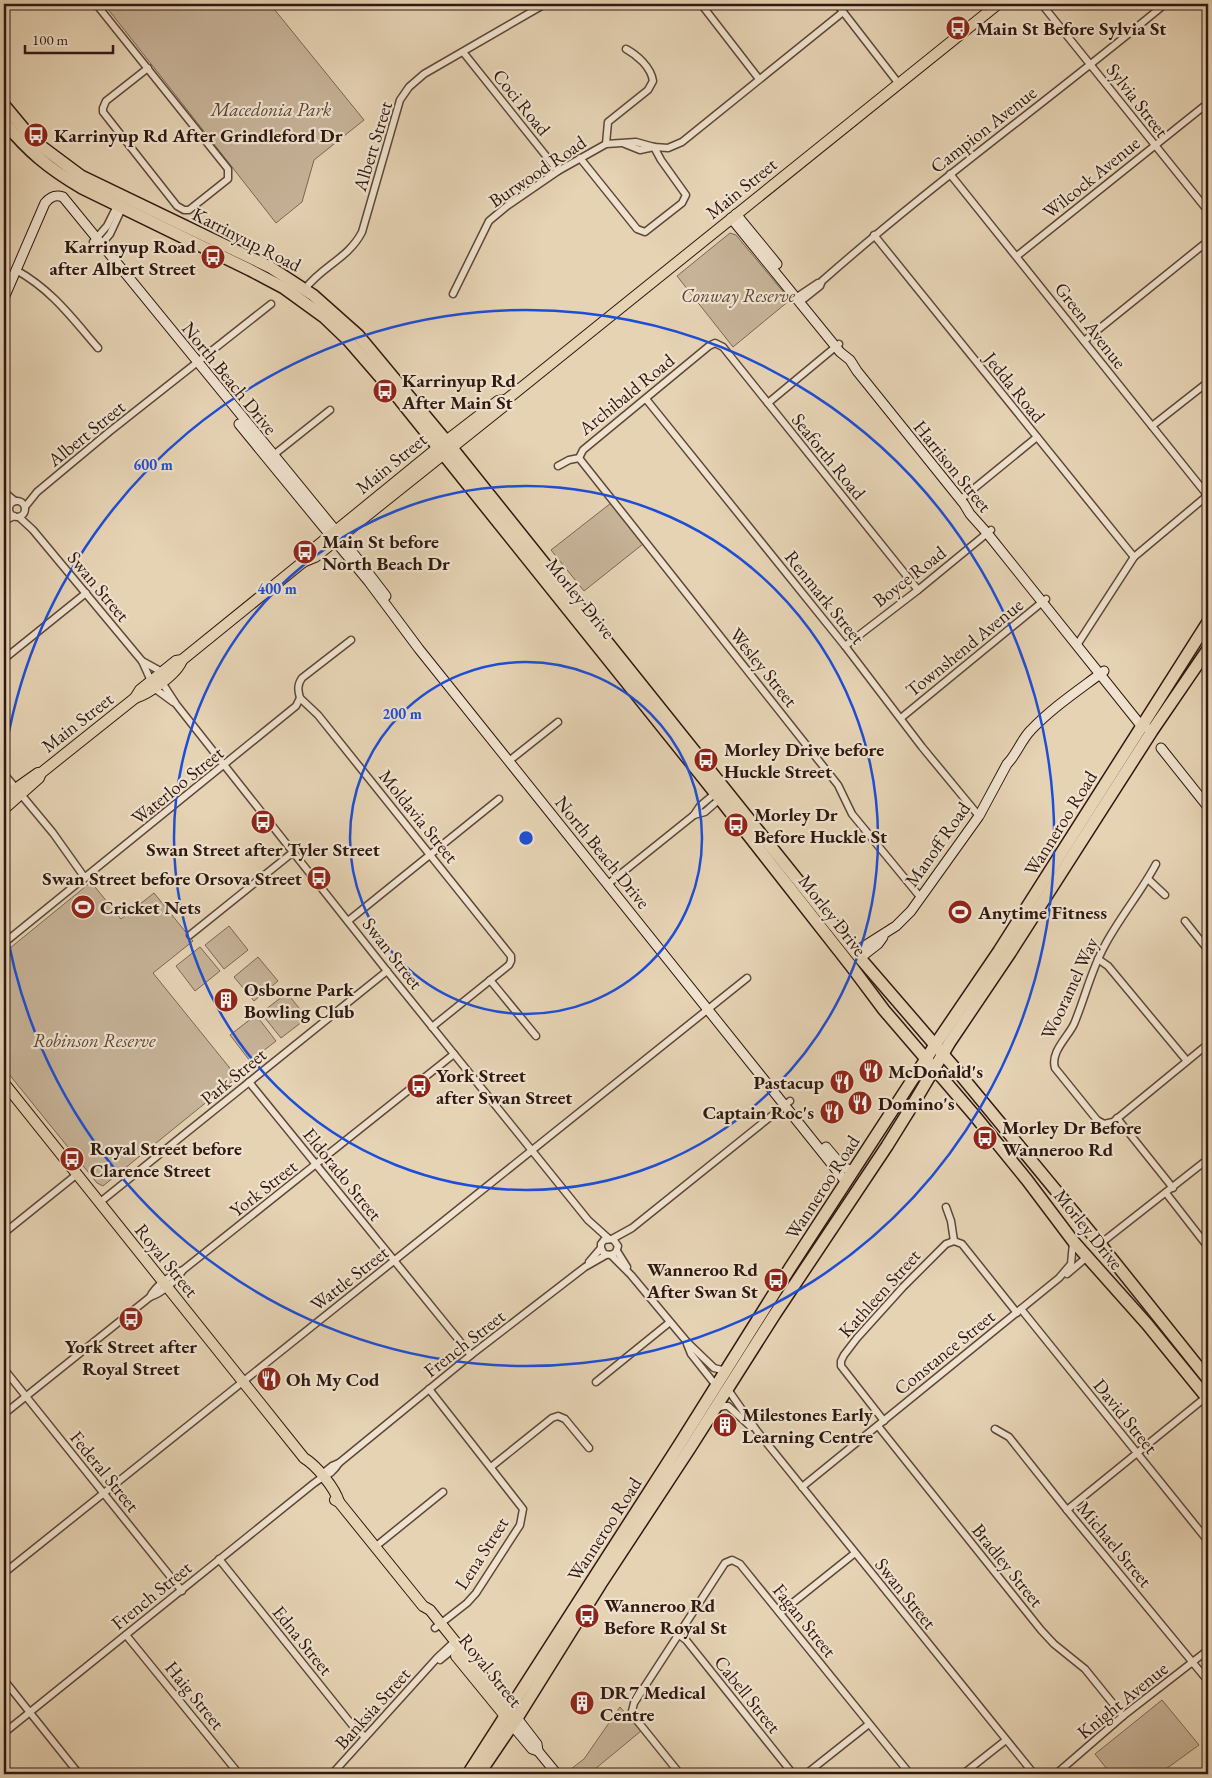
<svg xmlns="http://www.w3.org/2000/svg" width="1212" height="1778" font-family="'EB Garamond',serif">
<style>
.green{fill:#c7b398;stroke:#7c6654}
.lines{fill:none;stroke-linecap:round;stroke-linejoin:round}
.street-casing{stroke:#5e4739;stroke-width:9}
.secondary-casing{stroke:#301810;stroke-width:11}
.primary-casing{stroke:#301810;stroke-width:12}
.highway-casing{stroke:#301810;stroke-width:14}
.street{stroke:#efe2ce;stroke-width:6}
.secondary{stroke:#efe2ce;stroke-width:9}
.primary{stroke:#e6d3b4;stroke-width:10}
.highway{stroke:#e6d3b4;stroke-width:11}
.ring{fill:none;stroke:#1d4ed8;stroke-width:2.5}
.labels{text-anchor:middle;stroke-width:4.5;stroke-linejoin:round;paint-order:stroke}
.poi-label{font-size:19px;font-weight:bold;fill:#301810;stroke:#efe2ce;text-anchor:start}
.street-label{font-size:19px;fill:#301810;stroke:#efe2ce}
.park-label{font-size:19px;font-style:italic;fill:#5d4639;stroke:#efe2ce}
.centre{fill:#1d4ed8;stroke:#efe2ce;stroke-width:2.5}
.ring-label{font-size:15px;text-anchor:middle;font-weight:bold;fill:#1d4ed8;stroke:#efe2ce;stroke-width:4.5;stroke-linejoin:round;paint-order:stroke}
</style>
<rect width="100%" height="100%" fill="#e6d3b4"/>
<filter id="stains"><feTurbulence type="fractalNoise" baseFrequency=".004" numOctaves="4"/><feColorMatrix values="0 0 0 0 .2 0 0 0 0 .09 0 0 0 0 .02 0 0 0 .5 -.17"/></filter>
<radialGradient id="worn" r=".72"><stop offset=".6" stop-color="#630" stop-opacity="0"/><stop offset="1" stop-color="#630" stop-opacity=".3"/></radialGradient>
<!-- green -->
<g class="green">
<path d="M104,4h166l94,116 -50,40 -12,42 -26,21z"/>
<path d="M730,233l6,2 54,65 -57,47 -56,-71z"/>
<path d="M611,503l32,41 -59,47 -33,-41z"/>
<path d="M91,882l30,37 33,-26 39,48 -40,32 76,94 6,12 -132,107 -6,-3 -93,-115v-115z"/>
<path d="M229,926l19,24 -24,19 -19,-24z"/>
<path d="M200,947l20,24 -25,20 -19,-25z"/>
<path d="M258,957l20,24 -24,20 -20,-24z"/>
<path d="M287,993l20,25 -26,20 -20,-25z"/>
<path d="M256,1015l20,26 -26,20 -20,-26z"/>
<path d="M1162,1700l37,45 -40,29h-48l-16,-20z"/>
<path d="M620,1707l21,24 -52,43h-20l-2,-2 17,-13z"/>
</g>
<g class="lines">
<defs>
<g id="street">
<path d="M96,4l132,165v10l-39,31h-5l-7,-4 -74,-94v-4l3,-7 42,-33"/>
<path d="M701,4l58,75"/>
<path d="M837,4l62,80"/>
<path d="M1039,4l5,3 164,204"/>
<path d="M463,52l95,119"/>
<path d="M606,144l2,-22 40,-32 5,-9c-2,-14 -16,-26 -27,-32"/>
<path d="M625,144l15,6 14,-3"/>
<path d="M580,158l57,71 8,3 37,-29 4,-8 -25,-35 -7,-13"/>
<path d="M950,174l258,322"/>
<path d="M874,235l260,322"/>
<path d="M93,242l14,-16 11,-22"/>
<path d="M98,248l12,-14 13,-28"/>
<path d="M1017,256l191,-153"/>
<path d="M16,270c36,20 56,48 82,78"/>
<path d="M305,289c17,-23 43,-30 57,-57l38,-132 9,-13 15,-13 121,-70"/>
<path d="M453,294l36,-73 18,-15 51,-35 48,-27 30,-2 18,5 14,1 14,-6 161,-130"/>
<path d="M797,297l21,-14"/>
<path d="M800,302l20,-16 2,-5c110,-97 230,-183 343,-277"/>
<path d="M1084,341l124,-100"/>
<path d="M646,399l199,247 77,101 57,69"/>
<path d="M768,403l71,-59"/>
<path d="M1152,426l56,-44"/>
<path d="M271,457l59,-47"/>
<path d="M579,458l259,327 14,29 69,84"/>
<path d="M558,466l11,-6 10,-2 4,-8 126,-104 6,-3 8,4 195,243"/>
<path d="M4,492l11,9"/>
<path d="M960,500l77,-63"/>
<circle cx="17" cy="509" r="8"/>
<path d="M25,507l12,-15 72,-60 162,-128"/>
<path d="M19,517l14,13 109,131 20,11"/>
<path d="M4,521l10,-5"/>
<path d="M1077,645l57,-88 74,-62"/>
<path d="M845,646l73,-56 73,-60"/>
<path d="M4,659l82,-66"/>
<path d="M142,661l9,20"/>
<path d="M161,681l15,23 211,267 201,249 20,18"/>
<path d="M154,688l19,14"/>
<path d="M300,698l18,17 193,241v5l-2,4 -77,62"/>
<path d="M901,718l145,-119"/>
<path d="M509,761l49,-39"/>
<path d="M4,774l49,59 32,45"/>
<path d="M694,815l11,-3 17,-15"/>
<path d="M1156,864c-15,28 -36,53 -51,81 -14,25 -20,53 -31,79 -6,13 -24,28 -19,44l42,52 7,4 9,-2 95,-78"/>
<path d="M1148,879l17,16"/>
<path d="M608,884l86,-69 6,-9 18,-15"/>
<path d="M348,921l151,-122"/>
<path d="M1185,921l23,29"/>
<path d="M190,935l102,-82"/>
<path d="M4,943l292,-237 4,-8c-2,-8 -3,-13 2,-20l49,-38"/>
<path d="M1098,959l10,7 79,95"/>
<path d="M490,980l46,56"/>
<path d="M249,1082l222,273"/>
<path d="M1117,1118l56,70"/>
<path d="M1166,1193l42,54"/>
<path d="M99,1203l288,-232"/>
<path d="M946,1207l5,14 3,20"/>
<path d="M4,1233l72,-58"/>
<path d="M612,1239l20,-11 158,-127"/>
<path d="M1100,1244l108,-85"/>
<path d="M617,1251l10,16"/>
<path d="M611,1255l20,20 56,67 27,26 12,3"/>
<path d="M589,1262l12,-14v-4l3,-4 9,-1 5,7 -2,6 -5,3 -7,-1 -3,-6"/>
<path d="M1067,1274l20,-17"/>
<path d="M150,1297c5,-11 22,-23 33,-27"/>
<path d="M1021,1309l187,232"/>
<path d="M687,1344l4,10 23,29 3,2"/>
<path d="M4,1369l178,222"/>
<path d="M596,1382l74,-60"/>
<path d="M429,1389l94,120 -3,16 -44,68 -9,10 -32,25"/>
<path d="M725,1390l4,1 28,40 277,343"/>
<path d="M718,1408l6,-2h4l23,21"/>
<path d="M4,1414l146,-117c12,-4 26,-16 33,-27l271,-216"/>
<path d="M884,1421l-43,-55v-5l3,-6 13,-17 46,-51 43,-43 8,-3 8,3 55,69"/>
<path d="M878,1426l163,204 13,14 31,25 38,47"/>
<path d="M995,1429l14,8 58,73 141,171"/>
<path d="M491,1467l61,-49 6,-2 7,3 24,29"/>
<path d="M321,1475l11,-9 7,-3 132,-108 114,-88 21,-12"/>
<path d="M802,1487l257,-209 12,-14 2,-21"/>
<path d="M1067,1510l139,-113"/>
<path d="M375,1547l68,-55"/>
<path d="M219,1559l134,167 12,11"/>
<path d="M4,1573l743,-595"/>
<path d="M780,1613l75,-60"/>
<path d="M678,1634l8,6 107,134"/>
<path d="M126,1635l113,139"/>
<path d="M440,1660l17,-14"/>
<path d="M4,1680l75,94"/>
<path d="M4,1733l309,-249c11,-9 17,-7 26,-21"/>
<path d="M332,1774l105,-116 17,-16"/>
<path d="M680,1774l-45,-56 -3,-7 2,-8 91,-140 7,-3 8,4 170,210"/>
<path d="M806,1774l63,-50"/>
<path d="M963,1774l43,-34"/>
<path d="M1056,1774l67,-58 85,-66"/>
</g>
<g id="secondary">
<path d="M736,214l41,50"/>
<path d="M731,218l109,134 10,8 7,11 107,133 6,10 17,19 152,190 8,5"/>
<path d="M4,298l41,-95c5,-6 10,-9 18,-6l273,334"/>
<path d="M239,424l91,111"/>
<path d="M340,536l46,60"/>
<path d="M335,541l34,41 50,67 427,533"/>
<path d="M1161,748l47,59"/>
<path d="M855,952l41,-26 15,-15 68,-95 28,-52c10,-10 14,-24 24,-34 22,-23 48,-40 73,-59"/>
<path d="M860,958l18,-14 5,-7"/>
<path d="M826,1147l16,19 11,6"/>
<path d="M517,1718l20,26 1,7"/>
<path d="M512,1725l20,24 6,2 19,23"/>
</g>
<g id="primary">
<path d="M303,562l12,-5 184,-147 4,-3 3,-7 492,-396"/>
<path d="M135,698c14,-4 43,-25 47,-38"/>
<path d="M4,797l34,-24"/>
<path d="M4,809l35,-31 2,-5 94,-75 5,-8 36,-29 6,-1 121,-98 8,-11 135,-110 52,-40 8,-1"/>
<path d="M4,1083l300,375c12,7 31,30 35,44"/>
<path d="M335,1500l4,2 84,104 7,4 84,105"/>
<path d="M456,1656l54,66"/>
</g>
<g id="highway">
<path d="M4,105l30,36 47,35 189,91 43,28 45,40 94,113 408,510 94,109 146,177 108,135"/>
<path d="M4,122c25,30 44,46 78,66l168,82 34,18 40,29 24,23 52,60 320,399 131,167 33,44 91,106 52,64 46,61 74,83 61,75"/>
<path d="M468,1774l213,-332 109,-174 145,-223 64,-94 209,-329"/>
<path d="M479,1774l38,-56 83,-133 90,-137 85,-134 112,-168 28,-45 35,-59 60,-89 142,-222 56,-82"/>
</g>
</defs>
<!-- street casing -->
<use href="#street" class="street-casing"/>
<!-- secondary casing -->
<use href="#secondary" class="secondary-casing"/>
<!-- primary casing -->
<use href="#primary" class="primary-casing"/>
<!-- highway casing -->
<use href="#highway" class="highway-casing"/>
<!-- street -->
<use href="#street" class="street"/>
<!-- secondary -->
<use href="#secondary" class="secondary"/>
<!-- primary -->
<use href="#primary" class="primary"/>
<!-- highway -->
<use href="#highway" class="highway"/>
</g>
<!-- distance rings -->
<g class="ring">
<circle cx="526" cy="838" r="176"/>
<circle cx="526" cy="838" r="352"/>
<path d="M4 760A528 528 0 1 1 4 916"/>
</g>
<!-- icons -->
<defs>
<symbol id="bus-disc" viewBox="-11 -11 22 22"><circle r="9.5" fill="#8f2418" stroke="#efe2ce"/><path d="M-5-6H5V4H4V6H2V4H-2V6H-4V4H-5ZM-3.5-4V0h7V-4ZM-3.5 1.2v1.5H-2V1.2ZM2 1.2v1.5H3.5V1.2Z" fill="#fff"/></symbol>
<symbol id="stadium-disc" viewBox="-11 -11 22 22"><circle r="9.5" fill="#8f2418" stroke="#efe2ce"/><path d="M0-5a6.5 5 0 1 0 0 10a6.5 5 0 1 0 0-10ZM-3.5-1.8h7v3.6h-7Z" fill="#fff"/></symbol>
<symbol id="building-disc" viewBox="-11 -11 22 22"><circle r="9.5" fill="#8f2418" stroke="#efe2ce"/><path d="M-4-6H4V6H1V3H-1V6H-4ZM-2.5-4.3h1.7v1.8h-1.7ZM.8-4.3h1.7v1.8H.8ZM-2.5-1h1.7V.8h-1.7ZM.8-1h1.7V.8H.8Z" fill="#fff"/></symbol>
<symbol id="restaurant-disc" viewBox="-11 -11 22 22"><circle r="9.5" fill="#8f2418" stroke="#efe2ce"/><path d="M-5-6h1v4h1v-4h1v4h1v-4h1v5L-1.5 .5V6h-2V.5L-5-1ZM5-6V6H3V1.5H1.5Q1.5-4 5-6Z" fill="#fff"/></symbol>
</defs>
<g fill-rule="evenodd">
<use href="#bus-disc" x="944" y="14" width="28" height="28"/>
<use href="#bus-disc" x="22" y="121" width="28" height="28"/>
<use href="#bus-disc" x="199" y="243" width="28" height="28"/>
<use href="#bus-disc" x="371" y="377" width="28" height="28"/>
<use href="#bus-disc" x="291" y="538" width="28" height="28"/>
<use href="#bus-disc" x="692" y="746" width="28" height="28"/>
<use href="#bus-disc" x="249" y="808" width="28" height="28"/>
<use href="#bus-disc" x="722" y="811" width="28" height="28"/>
<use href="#bus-disc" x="305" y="864" width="28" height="28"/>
<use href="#stadium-disc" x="69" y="893" width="28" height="28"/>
<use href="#stadium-disc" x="946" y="898" width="28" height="28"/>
<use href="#building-disc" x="212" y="986" width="28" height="28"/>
<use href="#restaurant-disc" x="857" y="1057" width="28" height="28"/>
<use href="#restaurant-disc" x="828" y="1068" width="28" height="28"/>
<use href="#bus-disc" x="405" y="1072" width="28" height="28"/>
<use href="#restaurant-disc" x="846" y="1089" width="28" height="28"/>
<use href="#restaurant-disc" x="818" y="1098" width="28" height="28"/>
<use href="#bus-disc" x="971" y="1124" width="28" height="28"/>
<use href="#bus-disc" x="58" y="1145" width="28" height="28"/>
<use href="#bus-disc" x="762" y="1266" width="28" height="28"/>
<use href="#bus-disc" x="117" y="1305" width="28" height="28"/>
<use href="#restaurant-disc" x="255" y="1365" width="28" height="28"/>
<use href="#building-disc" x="711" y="1411" width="28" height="28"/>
<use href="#bus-disc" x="573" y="1602" width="28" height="28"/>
<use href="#building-disc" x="568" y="1689" width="28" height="28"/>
</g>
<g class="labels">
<!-- poi labels -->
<g class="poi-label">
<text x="976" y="35">Main St Before Sylvia St</text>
<text x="54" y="142">Karrinyup Rd After Grindleford Dr</text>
<text x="196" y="253" text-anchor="end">Karrinyup Road<tspan x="196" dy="22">after Albert Street</tspan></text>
<text x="402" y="387">Karrinyup Rd<tspan x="402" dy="22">After Main St</tspan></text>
<text x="322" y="548">Main St before<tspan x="322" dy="22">North Beach Dr</tspan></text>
<text x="724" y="756">Morley Drive before<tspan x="724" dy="22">Huckle Street</tspan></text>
<text x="754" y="821">Morley Dr<tspan x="754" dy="22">Before Huckle St</tspan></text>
<text x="263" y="856" text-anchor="middle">Swan Street after Tyler Street</text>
<text x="302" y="885" text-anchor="end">Swan Street before Orsova Street</text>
<text x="100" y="914">Cricket Nets</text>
<text x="978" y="919">Anytime Fitness</text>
<text x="244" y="996">Osborne Park<tspan x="244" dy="22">Bowling Club</tspan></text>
<text x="888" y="1078">McDonald's</text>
<text x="436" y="1082">York Street<tspan x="436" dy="22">after Swan Street</tspan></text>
<text x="824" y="1089" text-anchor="end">Pastacup</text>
<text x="878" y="1110">Domino's</text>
<text x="814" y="1119" text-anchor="end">Captain Roc's</text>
<text x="1002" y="1134">Morley Dr Before<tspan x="1002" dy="22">Wanneroo Rd</tspan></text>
<text x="90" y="1155">Royal Street before<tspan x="90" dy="22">Clarence Street</tspan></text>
<text x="758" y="1276" text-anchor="end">Wanneroo Rd<tspan x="758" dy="22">After Swan St</tspan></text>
<text x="131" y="1353" text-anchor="middle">York Street after<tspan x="131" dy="22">Royal Street</tspan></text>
<text x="286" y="1386">Oh My Cod</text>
<text x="742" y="1421">Milestones Early<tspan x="742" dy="22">Learning Centre</tspan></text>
<text x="604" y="1612">Wanneroo Rd<tspan x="604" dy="22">Before Royal St</tspan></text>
<text x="600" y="1699">DR7 Medical<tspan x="600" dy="22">Centre</tspan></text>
</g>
<!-- street labels -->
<g class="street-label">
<text transform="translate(1138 100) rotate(52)" y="7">Sylvia Street</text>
<text transform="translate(522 102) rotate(51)" y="7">Coci Road</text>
<text transform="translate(983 129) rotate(-38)" y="7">Campion Avenue</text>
<text transform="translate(372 146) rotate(-73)" y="7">Albert Street</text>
<text transform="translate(537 171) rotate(-34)" y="7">Burwood Road</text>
<text transform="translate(1091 177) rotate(-39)" y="7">Wilcock Avenue</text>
<text transform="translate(741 188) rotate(-39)" y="7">Main Street</text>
<text transform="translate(247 239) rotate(27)" y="7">Karrinyup Road</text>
<text transform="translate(1091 325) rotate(52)" y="7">Green Avenue</text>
<text transform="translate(230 378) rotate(51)" y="7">North Beach Drive</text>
<text transform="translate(1015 387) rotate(51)" y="7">Jedda Road</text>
<text transform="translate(626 394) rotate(-39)" y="7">Archibald Road</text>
<text transform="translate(86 433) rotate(-39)" y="7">Albert Street</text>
<text transform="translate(829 456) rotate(51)" y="7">Seaforth Road</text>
<text transform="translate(391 463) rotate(-39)" y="7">Main Street</text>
<text transform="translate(953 466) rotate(51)" y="7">Harrison Street</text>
<text transform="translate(909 576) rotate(-38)" y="7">Boyce Road</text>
<text transform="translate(99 586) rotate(50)" y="7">Swan Street</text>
<text transform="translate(825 597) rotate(51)" y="7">Renmark Street</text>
<text transform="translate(581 598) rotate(51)" y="7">Morley Drive</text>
<text transform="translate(964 647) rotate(-39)" y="7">Townshend Avenue</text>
<text transform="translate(764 667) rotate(51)" y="7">Wesley Street</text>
<text transform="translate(77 722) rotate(-38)" y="7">Main Street</text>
<text transform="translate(177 785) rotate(-39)" y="7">Waterloo Street</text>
<text transform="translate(419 816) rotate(51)" y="7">Moldavia Street</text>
<text transform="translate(1060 823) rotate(-58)" y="7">Wanneroo Road</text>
<text transform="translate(937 844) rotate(-55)" y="7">Manoff Road</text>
<text transform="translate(603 852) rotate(51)" y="7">North Beach Drive</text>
<text transform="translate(833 915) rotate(52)" y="7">Morley Drive</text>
<text transform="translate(393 953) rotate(52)" y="7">Swan Street</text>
<text transform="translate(1069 988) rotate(-65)" y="7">Wooramel Way</text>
<text transform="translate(233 1076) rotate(-39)" y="7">Park Street</text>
<text transform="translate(343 1174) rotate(51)" y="7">Eldorado Street</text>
<text transform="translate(822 1187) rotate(-57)" y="7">Wanneroo Road</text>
<text transform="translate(263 1188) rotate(-38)" y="7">York Street</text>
<text transform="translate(1089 1229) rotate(51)" y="7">Morley Drive</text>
<text transform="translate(167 1260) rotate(51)" y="7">Royal Street</text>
<text transform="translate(349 1278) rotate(-38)" y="7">Wattle Street</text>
<text transform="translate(879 1293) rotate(-48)" y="7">Kathleen Street</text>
<text transform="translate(464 1343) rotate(-38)" y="7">French Street</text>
<text transform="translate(944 1352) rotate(-39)" y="7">Constance Street</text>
<text transform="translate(1126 1416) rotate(51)" y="7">David Street</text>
<text transform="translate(105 1471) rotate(51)" y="7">Federal Street</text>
<text transform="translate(604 1529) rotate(-57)" y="7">Wanneroo Road</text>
<text transform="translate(1115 1544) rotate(50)" y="7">Michael Street</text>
<text transform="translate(481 1553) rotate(-57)" y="7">Lena Street</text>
<text transform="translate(1008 1565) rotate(51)" y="7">Bradley Street</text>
<text transform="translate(906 1593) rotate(51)" y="7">Swan Street</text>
<text transform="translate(151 1595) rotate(-39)" y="7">French Street</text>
<text transform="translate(805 1620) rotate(51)" y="7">Fagan Street</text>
<text transform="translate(303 1640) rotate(51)" y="7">Edna Street</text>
<text transform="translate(491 1670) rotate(51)" y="7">Royal Street</text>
<text transform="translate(748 1694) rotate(51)" y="7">Cabell Street</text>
<text transform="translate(195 1695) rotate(51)" y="7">Haig Street</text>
<text transform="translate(1122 1700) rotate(-39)" y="7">Knight Avenue</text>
<text transform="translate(372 1708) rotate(-48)" y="7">Banksia Street</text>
</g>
<!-- park labels -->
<g class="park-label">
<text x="271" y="116">Macedonia Park</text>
<text x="738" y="302">Conway Reserve</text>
<text x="94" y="1047">Robinson Reserve</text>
</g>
</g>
<circle cx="526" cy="838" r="8" class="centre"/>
<g class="ring-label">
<text x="153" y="470">600 m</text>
<text x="277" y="594">400 m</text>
<text x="402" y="719">200 m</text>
</g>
<!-- margin -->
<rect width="1212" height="1778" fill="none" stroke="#e6d3b4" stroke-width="20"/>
<rect x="5" y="5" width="1202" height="1768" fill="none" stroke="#301810" stroke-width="2.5"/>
<rect x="10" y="10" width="1192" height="1758" fill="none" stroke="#301810"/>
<!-- scale -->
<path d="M25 45v8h88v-8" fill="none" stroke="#301810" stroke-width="2.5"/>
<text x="32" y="45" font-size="15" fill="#301810" stroke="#efe2ce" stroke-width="4" paint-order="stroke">100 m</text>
<rect width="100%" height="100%" filter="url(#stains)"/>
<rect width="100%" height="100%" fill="url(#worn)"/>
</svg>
